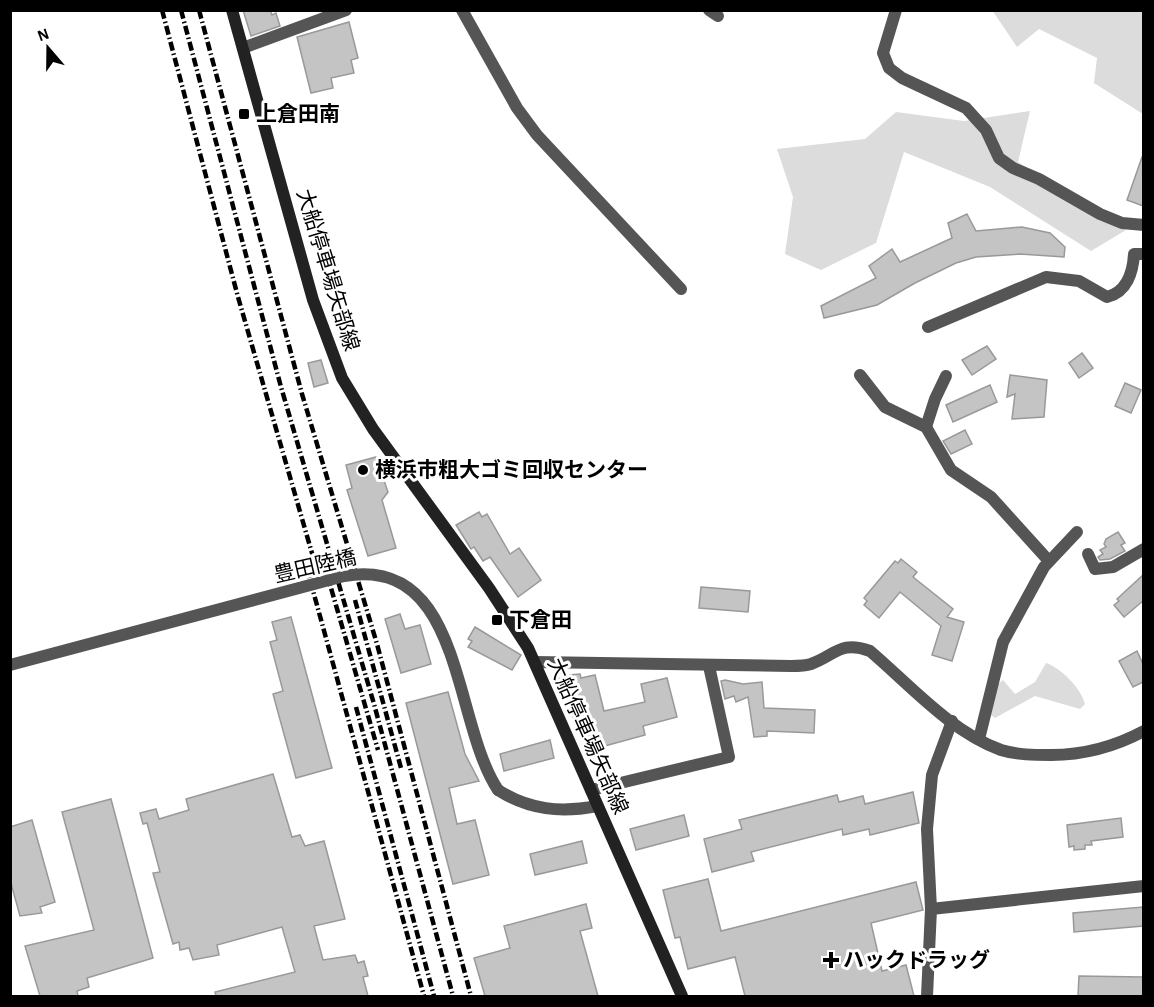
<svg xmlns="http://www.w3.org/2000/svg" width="1154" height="1007" font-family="'Alegreya Sans','Noto Sans JP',sans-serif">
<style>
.green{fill:#dcdcdc}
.building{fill:#c4c4c4;stroke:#999;stroke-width:1.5}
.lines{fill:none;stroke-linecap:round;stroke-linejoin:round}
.minor{stroke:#555;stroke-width:12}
.tertiary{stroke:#555;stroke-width:12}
.secondary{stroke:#222;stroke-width:12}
.rail{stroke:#000;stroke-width:4.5;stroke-dasharray:9 3 1.5 3;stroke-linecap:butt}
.tertiary-bridge{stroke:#555;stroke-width:12}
.poi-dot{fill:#000;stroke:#fff;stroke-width:2}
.labels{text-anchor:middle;stroke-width:6;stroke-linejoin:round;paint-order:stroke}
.poi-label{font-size:21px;font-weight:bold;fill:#000;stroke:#fff;text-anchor:start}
.street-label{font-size:21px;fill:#000;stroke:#fff}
</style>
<rect width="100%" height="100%" fill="#fff"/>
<!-- green -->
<g class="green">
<path d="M992,10l151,1v103l-49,-31 3,-25 -58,-29 -22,18z"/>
<path d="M1030,111l-12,51 108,68 -35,21 -101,-64 -86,-35 -28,91 -55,27 -36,-16 8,-57 -16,-48 88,-10 31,-27 68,9z"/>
<path d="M1046,663c15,5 35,25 39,41l-5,5 -45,-13 -40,22 -4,-3 7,-31 5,-4 12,14 20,-12z"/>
</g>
<!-- building -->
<g class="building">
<path d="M243,10h27l2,5 4,-2 4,13 -29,10z"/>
<path d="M349,22l9,36 -7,2 3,13 -23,5 2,10 -22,5 -14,-56z"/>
<path d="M1142,157h1v49l-16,-6z"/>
<path d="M967,214l9,17 46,-4 28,6 15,14 -1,10 -44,-3 -44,3 -20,6 -41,20 -38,22 -53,13 -3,-12 55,-28 -7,-12 23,-17 8,13 52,-24 -4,-15z"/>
<path d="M987,346l9,13 -24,16 -10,-15z"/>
<path d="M1082,353l11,15 -14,10 -10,-15z"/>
<path d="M321,360l7,23 -14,4 -6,-24z"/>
<path d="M1010,375l37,5 -3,37 -32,2 3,-25 -8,3z"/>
<path d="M1125,383l16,7 -10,23 -16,-7z"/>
<path d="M990,385l7,17 -44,20 -7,-17z"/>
<path d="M965,430l7,14 -21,10 -8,-13z"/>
<path d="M376,457l12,35 -6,8 14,48 -28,8 -21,-66 5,-2 -6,-23z"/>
<path d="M479,512l3,5 5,-3 23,40 9,-6 22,32 -23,17 -28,-40 -7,4 -9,-14 -3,2 -15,-24z"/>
<path d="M1118,532l7,11 -4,2 4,6 -15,8 -10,1 -2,-3 5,-3 -3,-4 6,-3 -2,-3 2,-5z"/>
<path d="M901,559l16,13 -4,5 40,32 -6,8 17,5 -12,39 -20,-6 9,-29 -41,-34 -21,26 -15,-13 3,-4 -3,-3 31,-37 3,2z"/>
<path d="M1143,575v26l-19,16 -10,-12 5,-4 -2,-2z"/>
<path d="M701,587l49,4 -2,21 -49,-4z"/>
<path d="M400,614l5,15 15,-4 11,39 -30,9 -16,-54z"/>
<path d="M291,617l41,151 -36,10 -23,-84 10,-3 -13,-49 7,-2 -5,-18z"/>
<path d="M475,627l46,28 -9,15 -44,-23 4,-6 -4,-2z"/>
<path d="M1137,651l6,13v18l-10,5 -14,-26z"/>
<path d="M580,674l1,4 14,-3 9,36 41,-9 -4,-18 26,-6 10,39 -34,9 2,9 -55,15 -11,-36 -6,3 -17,-37 12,-5z"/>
<path d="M725,680l18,4 19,-2 2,26 51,2 -1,23 -47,-2v5l-13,1 -6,-40 -12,5 -2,-6 -9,3 -4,-18z"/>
<path d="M448,692l17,62 14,27 -30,7 8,36 18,-4 14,55 -36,9 -47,-181z"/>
<path d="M550,740l4,18 -50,13 -4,-17z"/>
<path d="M273,774l19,63 8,-2 5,11 19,-5 21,78 -31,7 9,34 32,-5 3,8 6,-2 4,15 -5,1 5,19h-152l-1,-4 80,-20 -13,-45 -65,18 2,10 -26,5 -4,-12 -9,2 -1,-8 -6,2 -20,-71 7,-1 -13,-49 -4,1 -3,-11 16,-4 3,10 30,-9 -3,-11z"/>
<path d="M913,792l6,31 -49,12 -1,-6 -26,6 -1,-6 -91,23 3,9 -42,11 -8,-33 38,-10 -3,-9 98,-25 2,7 24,-6 2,8z"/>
<path d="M111,799l42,159 -66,20 2,9 -12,4 1,5h-38l-15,-50 69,-16 -32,-118z"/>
<path d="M684,815l5,21 -53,14 -6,-21z"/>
<path d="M1121,818l2,19 -32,4 1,4h-7v4l-11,1v-4l-5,1 -2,-22z"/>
<path d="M32,820l23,82 -15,5 2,6 -22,3 -10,-36v-53z"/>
<path d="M582,841l5,22 -52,12 -5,-21z"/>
<path d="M708,879l13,52 195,-49 7,28 -52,13 11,48 24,-6 8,31h-169l-10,-39 -47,12 -8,-32 -5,1 -12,-48z"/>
<path d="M586,904l6,24 -12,3 18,65h-113l-11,-38 36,-10 -6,-22z"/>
<path d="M1143,907v19l-69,6 -1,-19z"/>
<path d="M1079,976l64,1v19h-65z"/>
</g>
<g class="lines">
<!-- minor -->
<g class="minor">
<path d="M462,10l55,98 20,27 144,154"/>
<path d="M709,10l9,6"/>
<path d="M896,10l-13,43 6,15 13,10 64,30 20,22 13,28 14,10 26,11 61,35 22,9 22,2"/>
<path d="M243,48l103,-38"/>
<path d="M928,327l118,-50 33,4 28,16c20,-5 26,-25 27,-43h10"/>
<path d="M860,375l25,32 41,20 25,43 40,27 57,63"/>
<path d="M926,427l9,-28 11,-23"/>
<path d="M1088,554l7,15 18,-2 31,-18"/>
<path d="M979,739l24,-97 41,-75 33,-35"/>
<path d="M591,790l138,-33 -20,-91"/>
<path d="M931,909l213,-23"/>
<path d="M927,996l4,-87 -4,-80 5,-54 20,-54"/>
</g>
<!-- tertiary -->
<g class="tertiary">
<path d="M535,662l256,4c6,0 14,0 20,-2 25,-9 29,-24 59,-13 40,34 81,81 131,99 16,5 34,5 50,5 34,0 63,-8 93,-24"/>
<path d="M498,790c31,20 63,23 99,16"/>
</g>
<!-- secondary -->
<path class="secondary" d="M232,10l81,290 29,78 31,51 116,159 39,60 154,348"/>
<!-- rail -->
<g class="rail">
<path d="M162,10l76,287 80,277"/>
<path d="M181,10l100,377 93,317 79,292"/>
<path d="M199,10l103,384 75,250 94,352"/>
<path d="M322,557l56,193"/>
<path d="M306,565l118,431"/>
<path d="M355,600l46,168"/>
<path d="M356,707l78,289"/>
</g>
<!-- tertiary-bridge -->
<path class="tertiary-bridge" d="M10,665l334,-89c120,-21 108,145 154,214"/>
</g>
<!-- markers -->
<g class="poi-dot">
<rect x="238" y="108" width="12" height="12" rx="3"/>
<circle cx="363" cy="470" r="6"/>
<rect x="491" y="614" width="12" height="12" rx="3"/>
<path d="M828 951h6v6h6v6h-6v6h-6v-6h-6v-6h6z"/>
</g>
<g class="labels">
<!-- poi labels -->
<g class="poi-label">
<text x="256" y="121">上倉田南</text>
<text x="375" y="477">横浜市粗大ゴミ回収センター</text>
<text x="509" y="627">下倉田</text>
<text x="843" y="967">ハックドラッグ</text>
</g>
<!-- street labels -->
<g class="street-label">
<text transform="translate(328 270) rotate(73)" y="7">大船停車場矢部線</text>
<text transform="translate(315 566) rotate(-13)" y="7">豊田陸橋</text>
<text transform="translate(588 736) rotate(66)" y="7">大船停車場矢部線</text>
</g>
</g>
<!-- border -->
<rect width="1154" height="1007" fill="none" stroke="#000000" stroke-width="24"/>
<!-- north arrow -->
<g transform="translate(48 48) rotate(340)" stroke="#ffffff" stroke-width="4.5" paint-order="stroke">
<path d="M0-4.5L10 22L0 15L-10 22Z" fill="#000000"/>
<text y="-9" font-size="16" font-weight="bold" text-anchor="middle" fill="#000000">N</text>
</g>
</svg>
